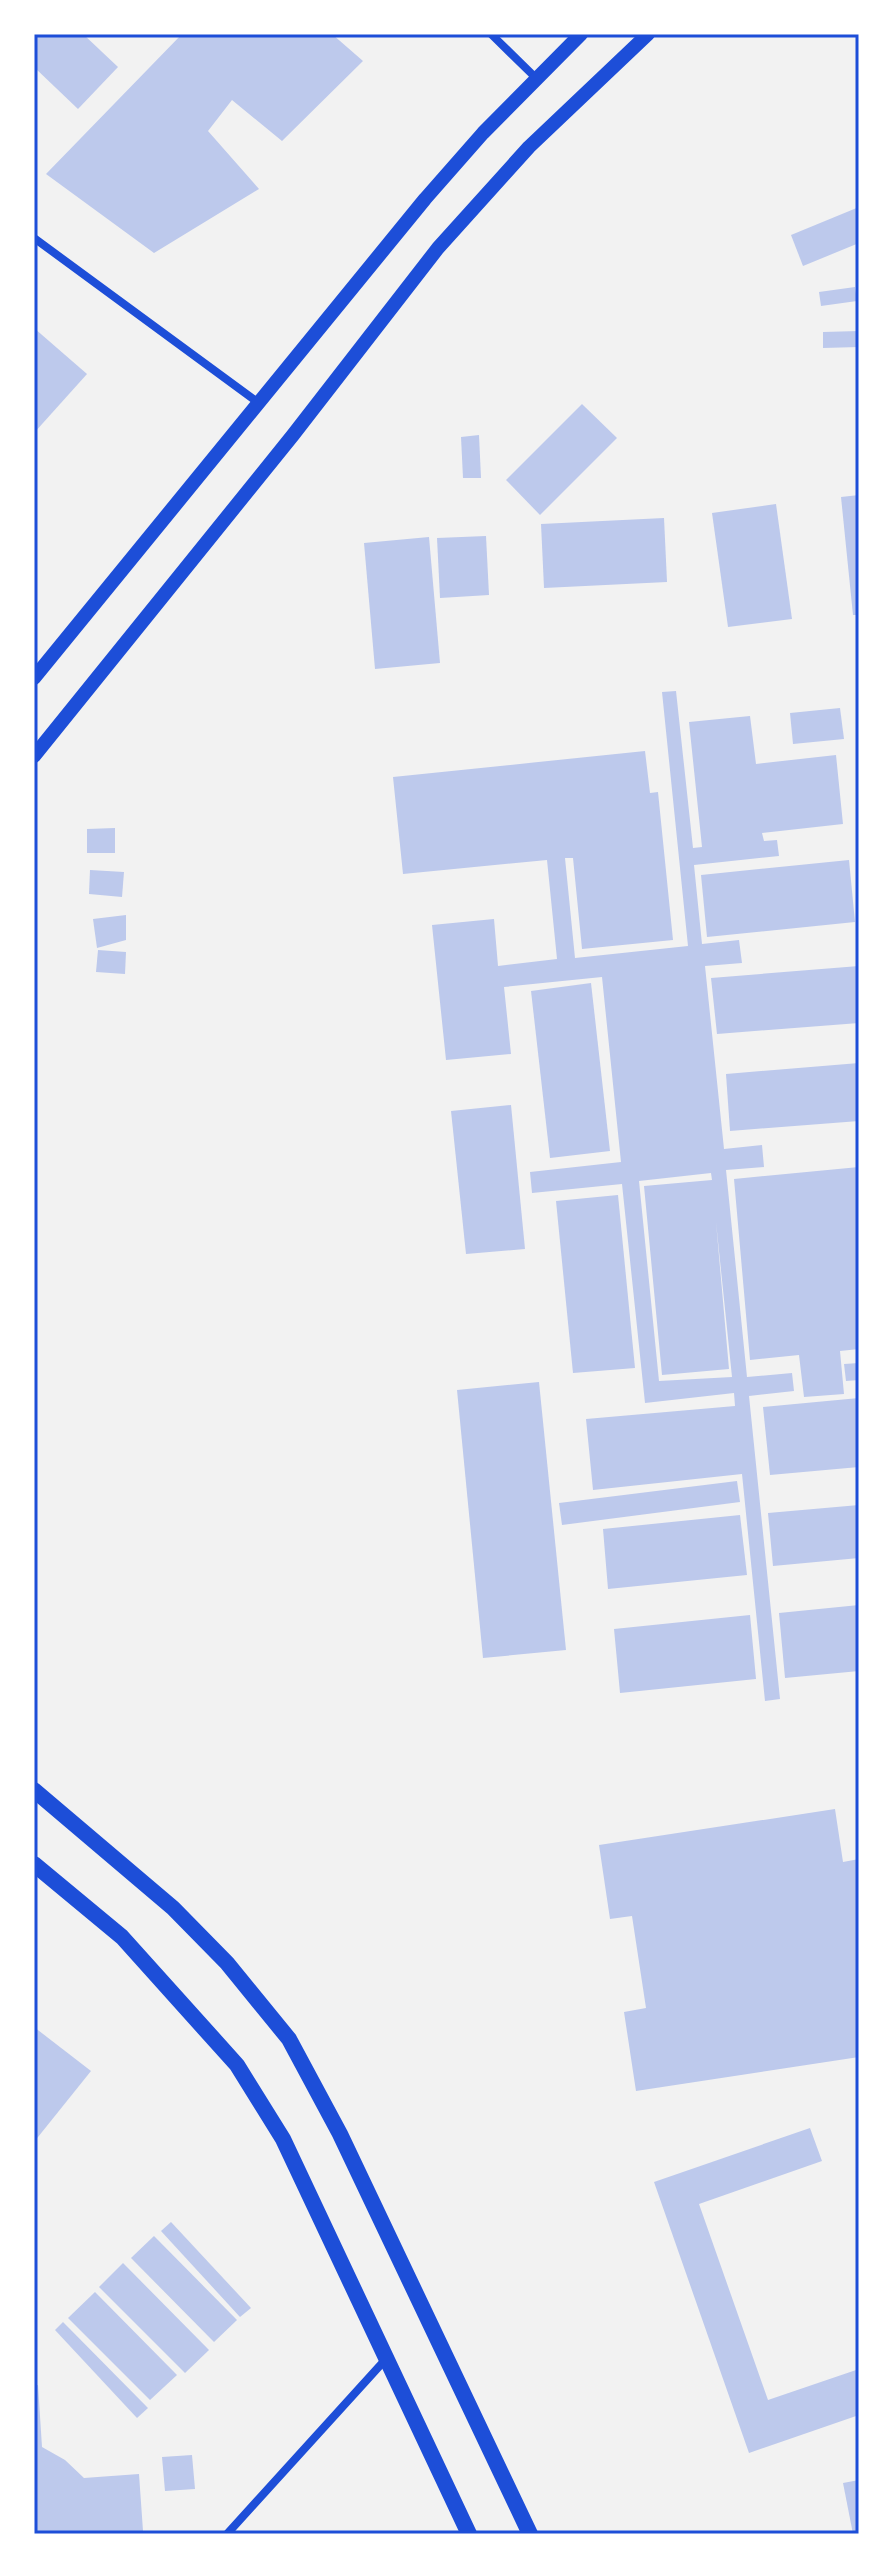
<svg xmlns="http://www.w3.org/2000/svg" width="893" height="2568" font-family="Barlow,sans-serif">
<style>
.building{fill:#bdc9ec;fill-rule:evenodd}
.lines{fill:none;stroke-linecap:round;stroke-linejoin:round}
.minor{stroke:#1d4ed8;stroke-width:8}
.tertiary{stroke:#1d4ed8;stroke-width:14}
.secondary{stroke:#1d4ed8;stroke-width:16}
.neatline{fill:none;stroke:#1d4ed8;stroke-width:3}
</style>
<rect width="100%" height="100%" fill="#f2f2f2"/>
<!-- building -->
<g class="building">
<path d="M34,34h49l35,33 -40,42 -44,-42z"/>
<path d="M182,34h150l31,27 -81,80 -50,-41 -24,31 51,58 -105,64 -108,-79z"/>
<path d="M859,207v36l-56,23 -12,-31z"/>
<path d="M855,287l2,14 -36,5 -2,-14z"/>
<path d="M34,328l53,46 -53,59z"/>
<path d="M859,331v16l-36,1v-16z"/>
<path d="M582,404l35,34 -77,77 -34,-35z"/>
<path d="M479,435l2,43h-18l-2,-41z"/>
<path d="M859,495v120h-6l-12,-118z"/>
<path d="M776,504l16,115 -64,8 -16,-114z"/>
<path d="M664,518l3,64 -123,6 -3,-64z"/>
<path d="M486,536l3,59 -49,3 -3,-60z"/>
<path d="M429,537l11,126 -65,6 -11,-126z"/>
<path d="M676,691l17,157 9,-1 -13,-125 61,-6 6,48 80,-9 7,69 -81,9 2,8 13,-1 2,16 -85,9 8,79 37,-4 3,23 -37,3 19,183 38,-4 2,22 -38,3 21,207 45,-4 2,18 -45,5 31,303 -15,2 -23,-227 -149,16 -7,-71 149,-13 -1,-13 -89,10 -23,-219 -90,9 -2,-21 91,-10 -19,-185 -98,10 7,67 -65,6 -14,-135 62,-6 4,47 59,-7 -10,-99 -144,14 -10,-97 252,-26 5,42 8,-1 15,148 -91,9 -9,-91h-8l10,100 113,-12 -26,-254zM711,1173l1,7 -68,6 18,189 67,-6 -13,-147 16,155 -73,4 -20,-200z"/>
<path d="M840,708l4,31 -51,5 -3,-31z"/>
<path d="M115,828v25h-28v-24z"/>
<path d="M849,860l6,62 -148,15 -6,-62z"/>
<path d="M90,870l34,2 -2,25 -33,-3z"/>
<path d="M126,915v25l-29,8 -4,-29z"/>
<path d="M98,950l28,2 -1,22 -29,-2z"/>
<path d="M859,966v57l-142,11 -6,-56z"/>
<path d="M591,983l19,168 -60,7 -19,-167z"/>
<path d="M859,1063v58l-129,10 -4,-57z"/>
<path d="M511,1105l14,144 -59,5 -15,-143z"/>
<path d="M859,1167v182l-19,2 4,43 -40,3 -5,-42 -49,5 -16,-181z"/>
<path d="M618,1195l17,173 -62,5 -17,-172z"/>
<path d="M859,1363v17l-13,1 -2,-17z"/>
<path d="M539,1382l27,268 -83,8 -26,-268z"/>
<path d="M859,1398v69l-89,8 -7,-68z"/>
<path d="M737,1481l3,21 -178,23 -3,-22z"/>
<path d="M859,1505v53l-86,8 -5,-53z"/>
<path d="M740,1515l7,60 -139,14 -5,-60z"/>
<path d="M859,1605v66l-74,7 -6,-65z"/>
<path d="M750,1615l6,64 -136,14 -6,-64z"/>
<path d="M835,1809l8,53 16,-3v198l-223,34 -12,-79 22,-4 -14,-92 -22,3 -11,-74z"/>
<path d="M34,2027l57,44 -57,71z"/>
<path d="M810,2128l12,33 -123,43 69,196 91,-31v46l-110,38 -95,-271z"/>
<path d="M171,2222l80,86 -11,9 -79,-86z"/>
<path d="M154,2236l83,84 -23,22 -83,-84z"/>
<path d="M123,2263l86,87 -24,23 -86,-86z"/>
<path d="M95,2292l82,83 -27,25 -82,-82z"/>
<path d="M63,2322l85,86 -11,10 -82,-88z"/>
<path d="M38,2385l4,62 23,13 19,18 55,-4 4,57 -109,3v-148z"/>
<path d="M192,2455l3,34 -30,2 -3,-34z"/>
<path d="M859,2480v54h-6l-10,-51z"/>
</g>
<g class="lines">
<!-- minor -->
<g class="minor">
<path d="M491,34l46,45"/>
<path d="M34,238l222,163"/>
<path d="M227,2534l158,-174"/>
</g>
<!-- tertiary -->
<g class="tertiary">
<path d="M34,678l391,-479 58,-66 98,-99"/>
<path d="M34,756l259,-321 145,-187 91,-101 119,-113"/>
</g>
<!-- secondary -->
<g class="secondary">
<path d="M34,1790l139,118 54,55 62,76 51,95 190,400"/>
<path d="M34,1864l88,73 115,128 46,74 186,395"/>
</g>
</g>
<!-- border -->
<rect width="893" height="2568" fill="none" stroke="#ffffff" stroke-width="72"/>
<rect x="36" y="36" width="821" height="2496" class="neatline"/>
</svg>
